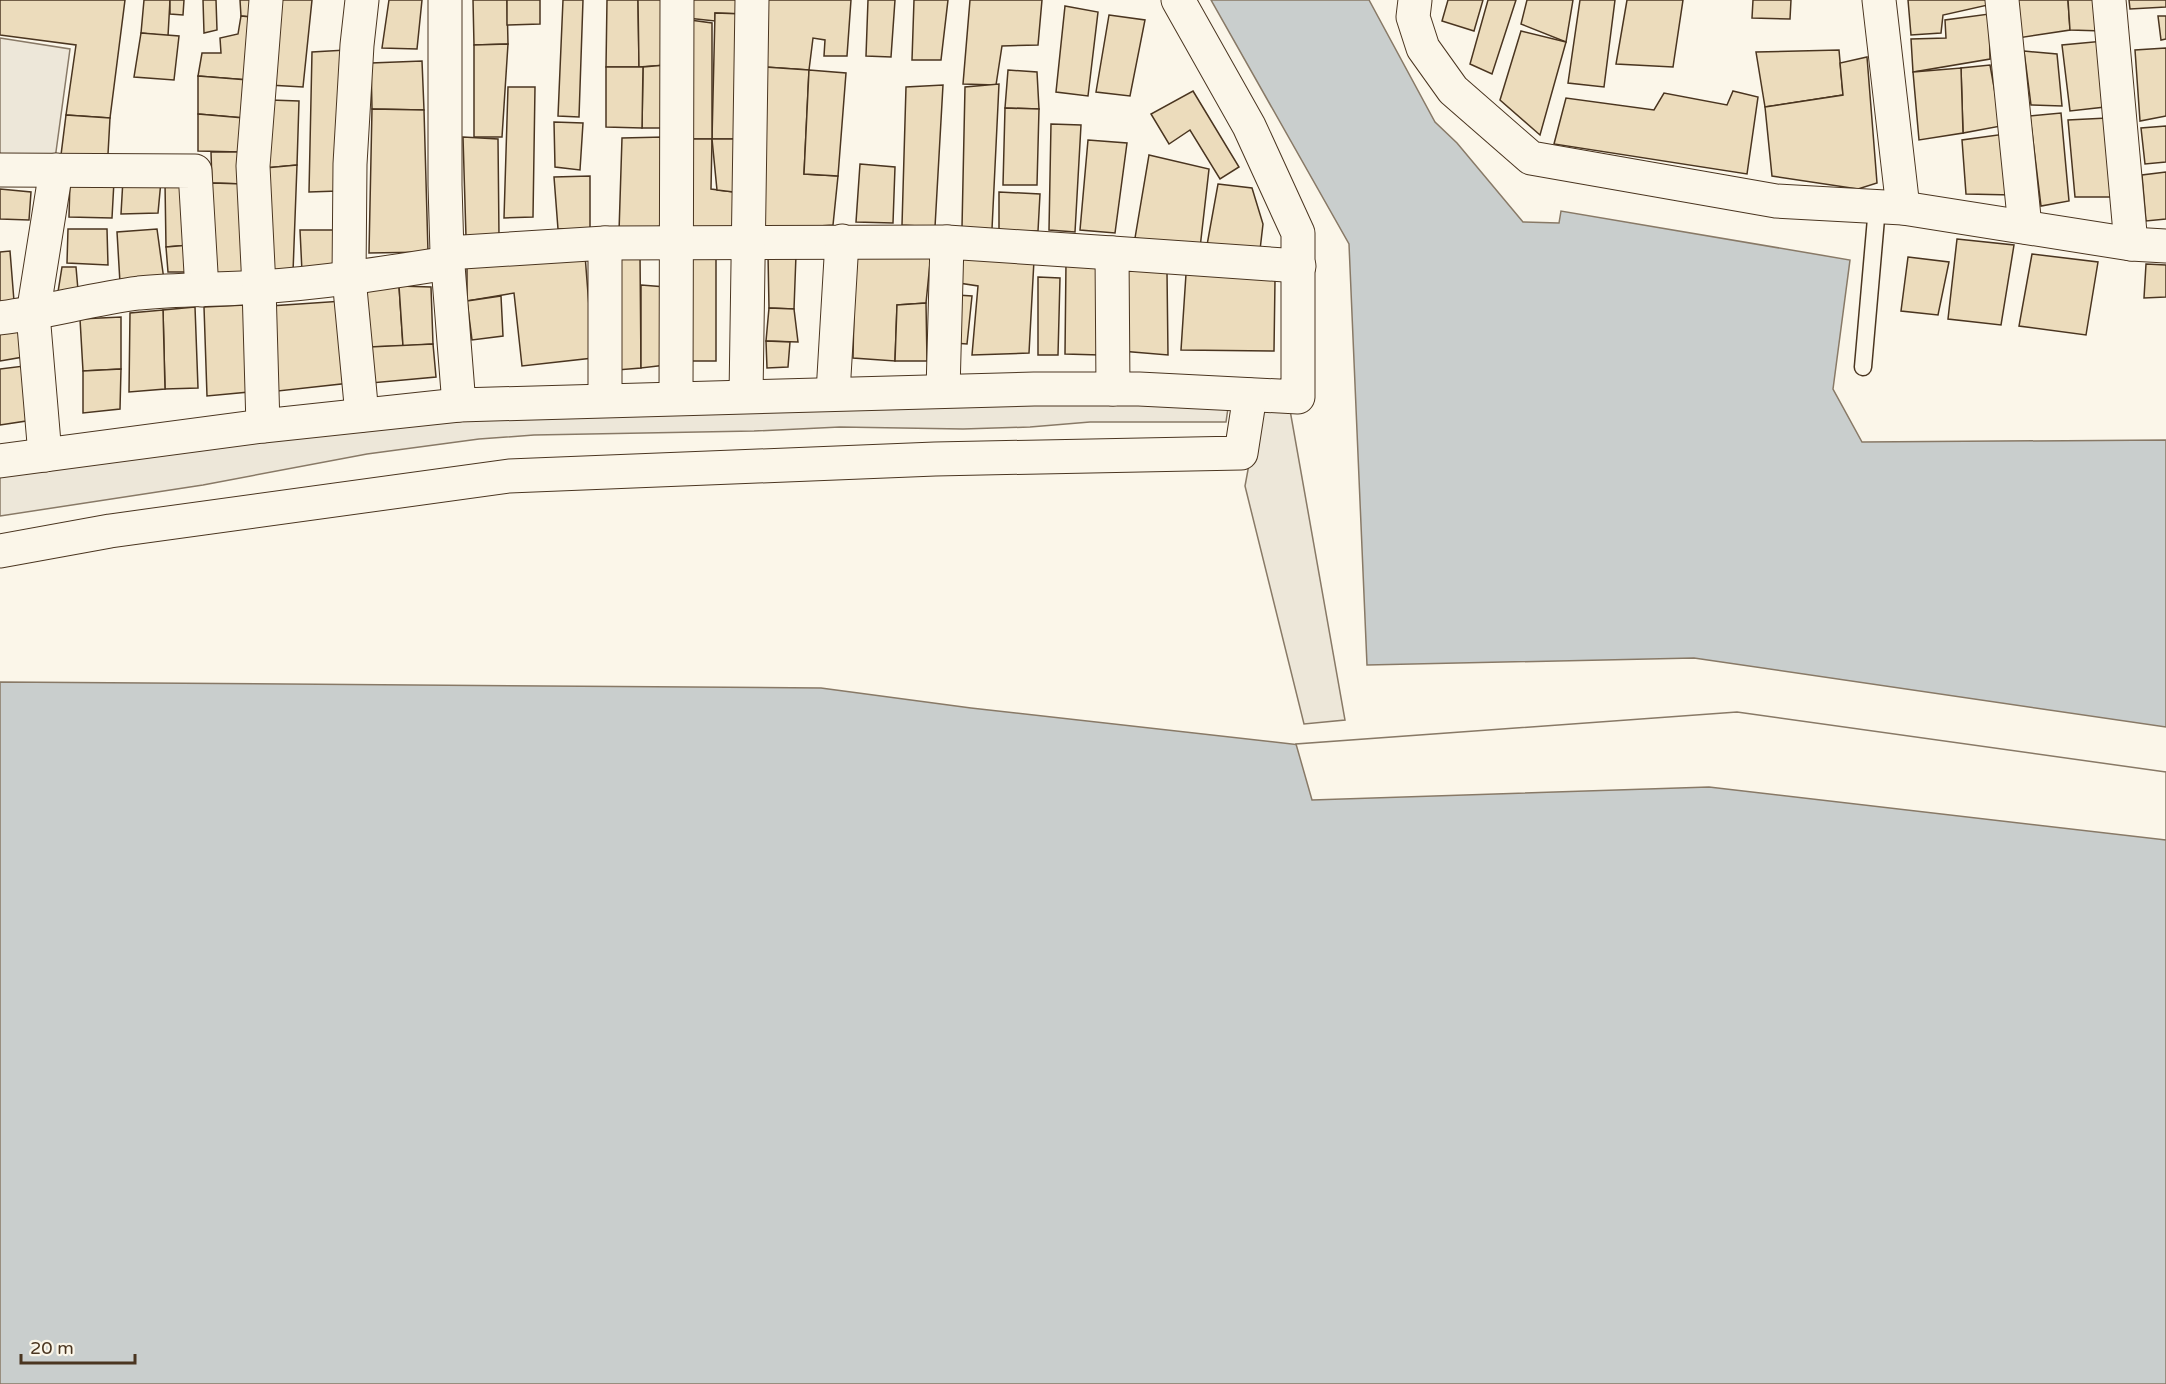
<svg xmlns="http://www.w3.org/2000/svg" width="2166" height="1384" font-family="'Varela Round',sans-serif">
<style>
.parking{fill:#ede7d9;stroke:#887966;stroke-width:1.5}
.water{fill:#c9cecd;stroke:#887966;stroke-width:1.5}
.pier{fill:#fbf6e9;stroke:#887966;stroke-width:1.5}
.building{fill:#ecdcbc;stroke:#4a3520;stroke-width:1.5}
.lines{fill:none;stroke-linecap:round;stroke-linejoin:round}
.service-casing{stroke:#4a3520;stroke-width:19}
.minor-casing{stroke:#4a3520;stroke-width:35}
.service{stroke:#fbf6e9;stroke-width:16}
.minor{stroke:#fbf6e9;stroke-width:33}
</style>
<rect width="100%" height="100%" fill="#fbf6e9"/>
<!-- parking -->
<g class="parking">
<path d="M0,38l70,11 -15,110 -55,-2z"/>
<path d="M1229,401l-3,21h-136l-60,5 -67,2 -123,-2 -86,4 -220,4 -55,4 -112,15 -164,31 -203,31v-40l116,-17 384,-45z"/>
<path d="M1259,410h31l55,310 -41,4 -59,-238z"/>
</g>
<!-- water -->
<g class="water">
<path d="M1211,0h158l66,122 22,21 66,79 36,1 2,-12 289,49 -17,129 29,53 304,-2v287l-472,-69 -327,7 -18,-421z"/>
<path d="M0,682l821,6 150,20 338,38 857,26v612h-2166z"/>
</g>
<!-- pier -->
<path class="pier" d="M1737,712l429,60v68l-457,-53 -397,13 -16,-56z"/>
<!-- building -->
<g class="building">
<path d="M0,0h125l-15,118 -44,-3 10,-70 -76,-10z"/>
<path d="M144,0h26l-2,36 -27,-3z"/>
<path d="M170,0h14l-1,15 -13,-1z"/>
<path d="M203,0h13l1,30 -13,3z"/>
<path d="M240,0h13l-2,17 -10,-1z"/>
<path d="M277,0h35l-9,87 -34,-2z"/>
<path d="M389,0h33l-5,49 -35,-1z"/>
<path d="M473,0h34l1,44 -34,1z"/>
<path d="M507,0h33v24l-33,1z"/>
<path d="M563,0h20l-4,117 -21,-1z"/>
<path d="M607,0h31l1,67h-33z"/>
<path d="M638,0h30l-2,65 -27,2z"/>
<path d="M687,0h57v14l-29,-1v8l-28,-3z"/>
<path d="M766,0h85l-4,56h-23l1,-16 -12,-2 -4,32 -44,-3z"/>
<path d="M868,0h27l-4,57 -25,-1z"/>
<path d="M914,0h34l-7,60h-29z"/>
<path d="M970,0h72l-4,45 -36,1 -6,39 -33,-1z"/>
<path d="M1448,0h35l-9,31 -32,-10z"/>
<path d="M1488,0h28l-24,74 -22,-10z"/>
<path d="M1527,0h46l-7,42 -45,-18z"/>
<path d="M1580,0h35l-11,87 -36,-4z"/>
<path d="M1627,0h56l-10,67 -57,-3z"/>
<path d="M1753,0h38l-1,19 -38,-1z"/>
<path d="M1908,0h80v5l-45,10 -2,18 -30,2z"/>
<path d="M2015,0h53l2,30 -52,8z"/>
<path d="M2068,0h32l3,31 -33,-1z"/>
<path d="M2129,0h37v7l-36,2z"/>
<path d="M1065,6l33,6 -10,84 -32,-4z"/>
<path d="M715,13l29,1 -3,125h-29z"/>
<path d="M1989,14l1,45 -77,13 -2,-33 35,-1 -1,-18z"/>
<path d="M1109,15l36,5 -15,76 -34,-4z"/>
<path d="M241,16l10,1 -3,63 -50,-4 4,-23h19l-1,-15 18,-4z"/>
<path d="M2158,16h8v23l-5,1z"/>
<path d="M690,20l22,3v116h-24z"/>
<path d="M1521,31l45,11 -26,93 -40,-35z"/>
<path d="M141,33l38,3 -5,44 -40,-3z"/>
<path d="M2104,41l1,66 -35,4 -8,-66z"/>
<path d="M508,44l-6,93h-28v-92z"/>
<path d="M2166,48v68l-26,5 -5,-71z"/>
<path d="M346,50l-8,141 -29,1 3,-140z"/>
<path d="M1839,50l4,45 -78,12 -9,-55z"/>
<path d="M2024,51l33,3 5,52 -31,-1z"/>
<path d="M1867,57l10,126 -19,6 -86,-13 -7,-69 78,-12 -3,-32z"/>
<path d="M422,61l2,49 -52,-1 -1,-46z"/>
<path d="M666,65l-3,63h-21l1,-61z"/>
<path d="M1990,65l11,61 -38,7 -2,-65z"/>
<path d="M606,67h37l-1,61 -36,-1z"/>
<path d="M765,67l44,3 -5,104 34,2 -5,49 -72,5z"/>
<path d="M1961,68l2,65 -44,7 -6,-68z"/>
<path d="M809,70l37,3 -8,103 -34,-2z"/>
<path d="M1008,70l29,2 2,37 -34,-1z"/>
<path d="M198,76l50,4 -4,38 -46,-4z"/>
<path d="M999,84l-7,145 -30,-2 3,-140z"/>
<path d="M943,85l-8,142 -33,-2 4,-138z"/>
<path d="M508,87h27l-2,130 -29,1z"/>
<path d="M1193,91l46,76 -19,12 -30,-49 -21,14 -18,-30z"/>
<path d="M1733,91l25,6 -11,77 -193,-30 12,-46 88,12 10,-17 63,12z"/>
<path d="M270,100l29,1 -2,64 -32,3z"/>
<path d="M1005,108l34,1 -2,76h-34z"/>
<path d="M372,109l52,1 4,142 -59,1z"/>
<path d="M2061,113l8,88 -28,5 -11,-90z"/>
<path d="M198,114l46,4 -3,34 -43,-1z"/>
<path d="M66,115l44,3 -2,36 -47,1z"/>
<path d="M2107,118l4,79h-36l-7,-77z"/>
<path d="M554,122l29,1 -3,47 -25,-3z"/>
<path d="M1051,124l30,1 -6,107 -26,-2z"/>
<path d="M2166,126v36l-21,2 -4,-36z"/>
<path d="M2005,134l8,61 -47,-1 -4,-54z"/>
<path d="M463,137l35,2 1,97 -33,1z"/>
<path d="M664,137l-2,89 -43,6 3,-94z"/>
<path d="M688,139h24l-1,50 31,4 -2,37h-51z"/>
<path d="M712,139h29l1,54 -25,-3z"/>
<path d="M1088,140l39,3 -12,90 -35,-3z"/>
<path d="M211,152h30l3,32 -32,-1z"/>
<path d="M1149,155l60,14 -9,79 -65,-10z"/>
<path d="M860,164l35,3 -2,56 -37,-1z"/>
<path d="M297,165l-4,107 -27,1 -1,-105z"/>
<path d="M2166,172v47l-20,2 -4,-46z"/>
<path d="M590,176v53h-32l-4,-52z"/>
<path d="M123,179l38,2 -3,32 -37,1z"/>
<path d="M70,181h44l-2,37 -43,-1z"/>
<path d="M165,183l24,1 1,61 -24,2z"/>
<path d="M212,183l32,1v91l-32,2z"/>
<path d="M1218,184l34,4 11,36 -3,26 -53,-5z"/>
<path d="M0,189l31,3 -2,28 -29,-1z"/>
<path d="M999,192l41,2 -2,37h-39z"/>
<path d="M68,229h39l1,36 -41,-2z"/>
<path d="M157,229l7,51 -44,3 -3,-51z"/>
<path d="M300,230h34l1,39 -33,3z"/>
<path d="M1957,239l57,6 -13,80 -53,-6z"/>
<path d="M190,245l1,27h-23l-2,-25z"/>
<path d="M689,250l27,5v106h-27z"/>
<path d="M10,251l4,50 -14,2v-51z"/>
<path d="M931,253l-5,50 -29,2 -2,56 -42,-3 2,-100z"/>
<path d="M768,254l28,1 -2,54 -25,-1z"/>
<path d="M2032,254l66,8 -12,73 -67,-9z"/>
<path d="M585,255l8,103 -71,8 -8,-73 -47,8v-34z"/>
<path d="M618,255h22l1,113 -24,2z"/>
<path d="M958,255l76,5 -5,93 -57,2 6,-69 -19,-3z"/>
<path d="M1908,257l41,5 -11,53 -37,-4z"/>
<path d="M1066,262h38l-4,93 -35,-1z"/>
<path d="M2146,264l20,1v32l-22,1z"/>
<path d="M62,267h14l2,23 -20,2z"/>
<path d="M1126,269l41,3 1,83 -47,-4z"/>
<path d="M1186,274l89,6 -1,71 -93,-1z"/>
<path d="M1038,277l22,1 -2,77h-20z"/>
<path d="M641,285l25,2v78l-25,3z"/>
<path d="M399,286l4,60 -34,1 -4,-60z"/>
<path d="M399,286l32,1 2,57 -30,2z"/>
<path d="M957,295l15,1 -5,48 -13,-1z"/>
<path d="M501,296l2,40 -31,4 -5,-39z"/>
<path d="M343,301l7,82 -72,8 -8,-85z"/>
<path d="M926,303l1,58h-32l2,-56z"/>
<path d="M245,305l4,87 -42,4 -3,-89z"/>
<path d="M195,307l3,81 -33,1 -2,-79z"/>
<path d="M769,308l25,1 4,33 -32,-1z"/>
<path d="M163,310l2,79 -36,3 1,-79z"/>
<path d="M121,317v52l-38,2 -3,-52z"/>
<path d="M23,328v29l-23,4v-31z"/>
<path d="M766,341l24,1 -2,25 -21,1z"/>
<path d="M433,344l3,33 -65,6 -2,-36z"/>
<path d="M24,366l2,55 -26,4v-56z"/>
<path d="M121,369l-1,40 -37,4v-42z"/>
</g>
<g class="lines">
<defs>
<path id="service" d="M1863,367l14,-160"/>
<g id="minor">
<path d="M445,0v185l2,68 12,152"/>
<path d="M1415,0l-2,17 10,31 30,42 78,68 245,43 127,7 228,36 35,2"/>
<path d="M1879,0l24,208"/>
<path d="M2002,0l23,227"/>
<path d="M2109,0l22,244"/>
<path d="M0,170l195,1 7,119"/>
<path d="M447,253l158,-10 342,-1"/>
<path d="M0,318c47,-6 92,-19 139,-25 39,-4 80,-3 119,-6 64,-4 127,-14 190,-24"/>
<path d="M1113,389l-1,-136 187,13"/>
<path d="M943,391l4,-149 165,11"/>
<path d="M833,393l9,-152"/>
<path d="M746,396l6,-396"/>
<path d="M676,398l1,-398"/>
<path d="M605,400v-157"/>
<path d="M362,415l-13,-137 1,-114 7,-119 5,-45"/>
<path d="M263,426l-4,-139 -6,-121 13,-166"/>
<path d="M45,455l-12,-141 23,-144"/>
<path d="M0,461l263,-35 196,-21 575,-16h105l159,8v-164l-49,-107 -71,-126"/>
<path d="M0,551l110,-20 399,-55 426,-17 306,-6 9,-58"/>
</g>
</defs>
<!-- service casing -->
<use href="#service" class="service-casing"/>
<!-- minor casing -->
<use href="#minor" class="minor-casing"/>
<!-- service -->
<use href="#service" class="service"/>
<!-- minor -->
<use href="#minor" class="minor"/>
</g>
<!-- scale -->
<path d="M21 1354v9h114v-9" fill="none" stroke="#4a3520" stroke-width="3"/>
<text x="30" y="1354" font-size="18" fill="#4a3520" stroke="#fbf6e9" stroke-width="4.5" paint-order="stroke">20 m</text>
</svg>
